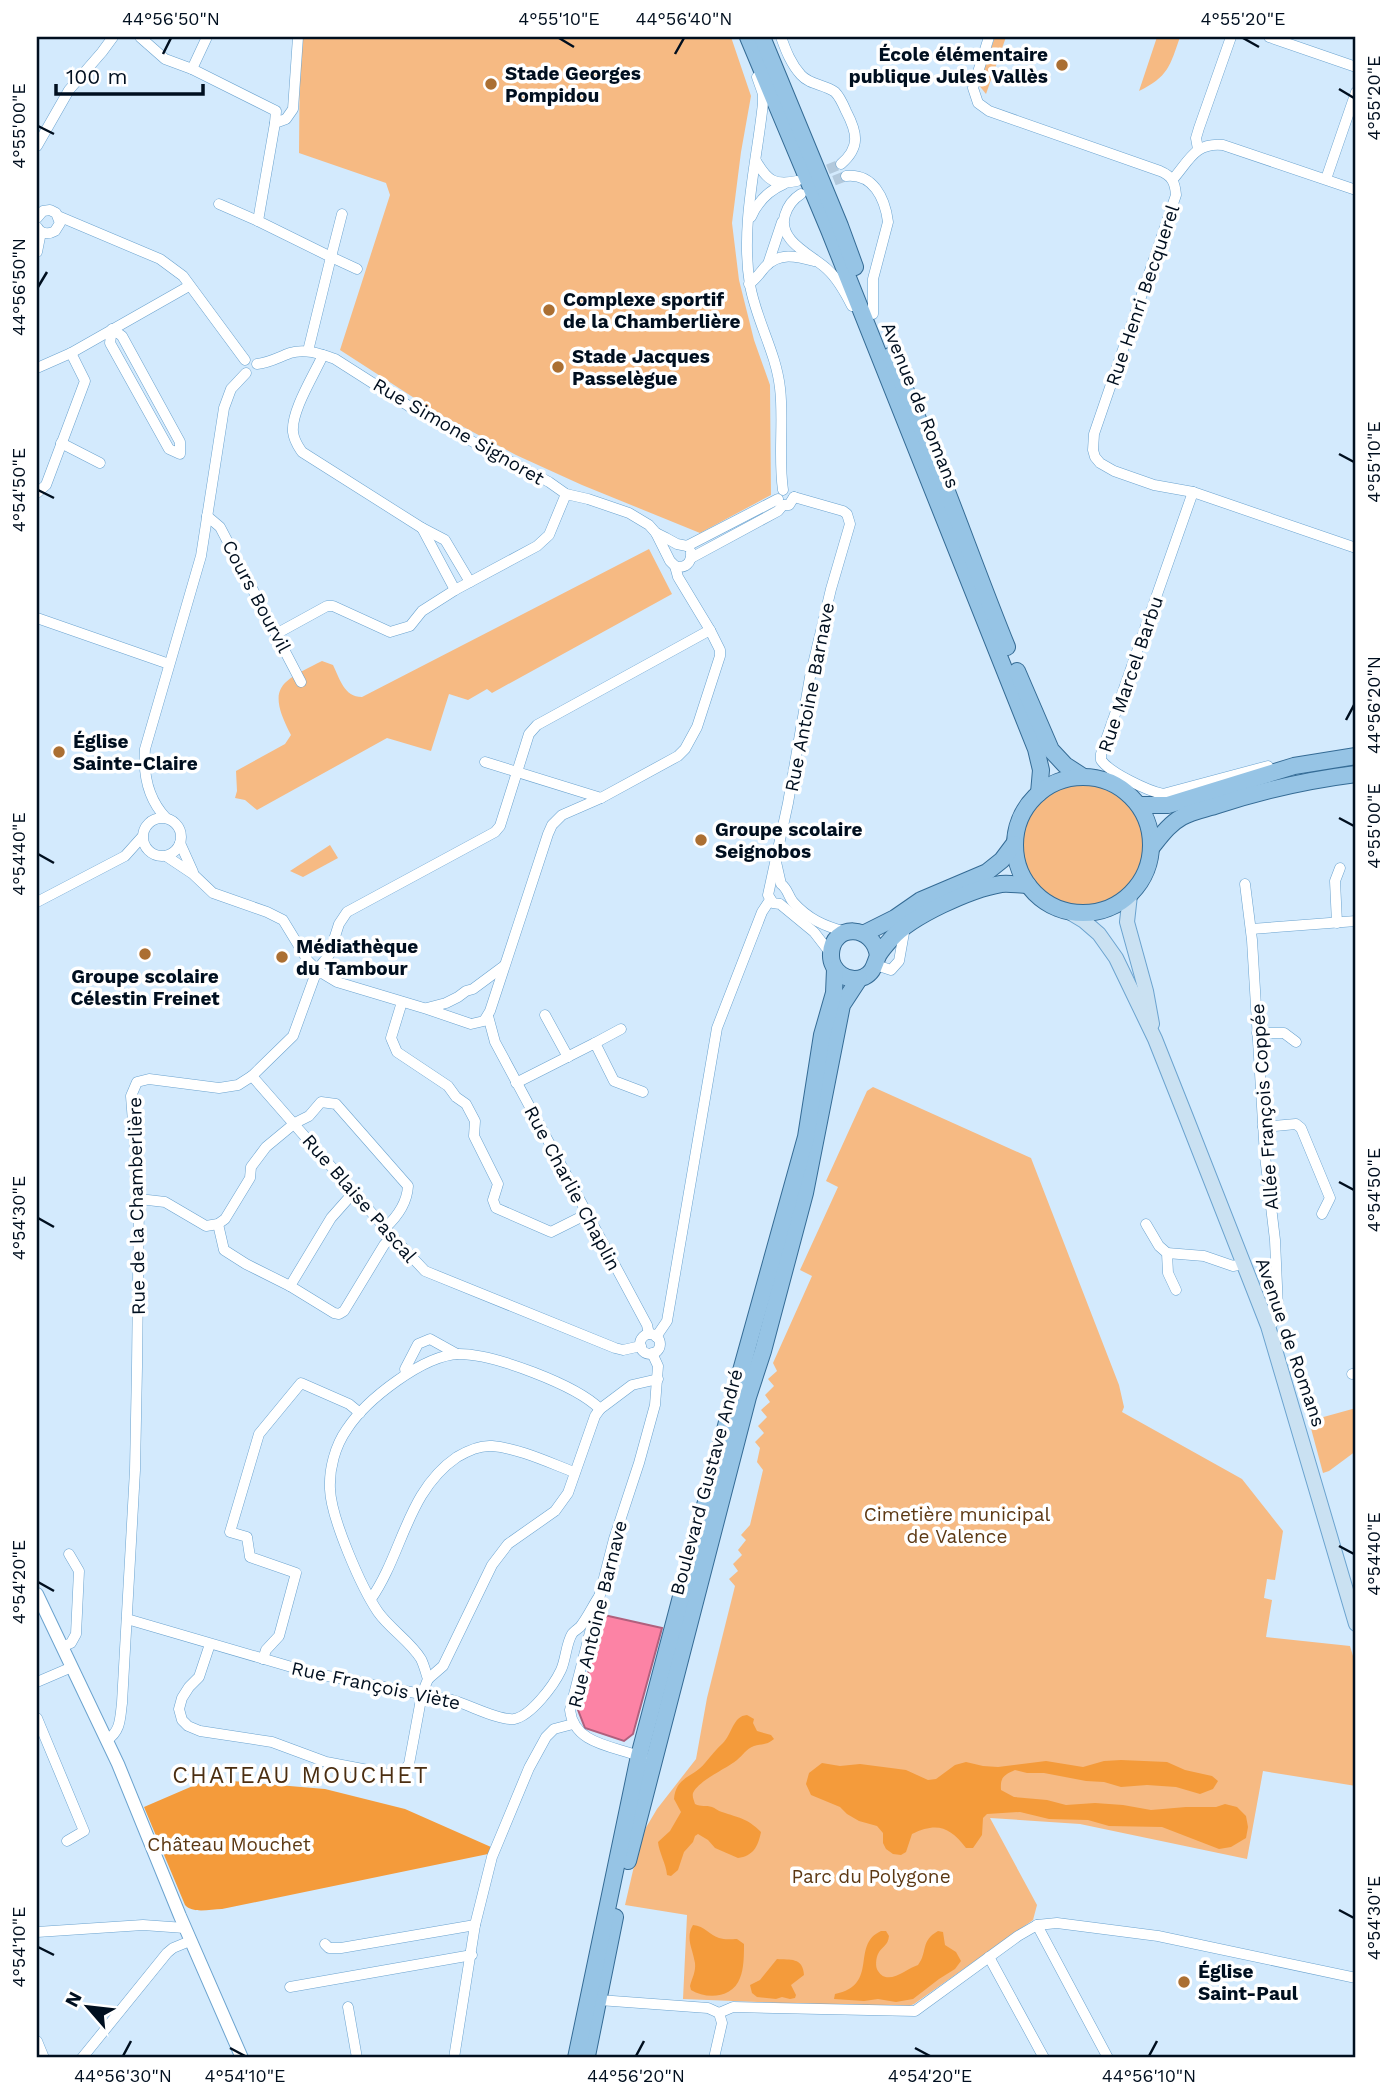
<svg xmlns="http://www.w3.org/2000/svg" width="1393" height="2095" font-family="'Work Sans',sans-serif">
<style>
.green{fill:#f6ba83}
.forest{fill:#f49b3b}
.water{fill:#fc83a5;stroke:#b0607d;stroke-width:2}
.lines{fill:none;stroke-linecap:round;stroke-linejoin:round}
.minor-tunnel{stroke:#b3c9dc;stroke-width:10;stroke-dasharray:10 5;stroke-linecap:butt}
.minor-casing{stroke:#6ba3cf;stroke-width:11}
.tertiary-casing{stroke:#6ba3cf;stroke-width:14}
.secondary-casing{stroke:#6ba3cf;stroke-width:16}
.primary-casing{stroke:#346b95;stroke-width:18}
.minor{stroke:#fff;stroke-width:10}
.tertiary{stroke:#fff;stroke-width:12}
.secondary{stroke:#cae1f2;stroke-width:14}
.primary{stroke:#96c4e5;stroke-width:16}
.ticks{fill:none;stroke:#000f1f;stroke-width:2.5}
.poi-dot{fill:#ab6f32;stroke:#fff;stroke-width:2.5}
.labels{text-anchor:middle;stroke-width:7;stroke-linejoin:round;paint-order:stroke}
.poi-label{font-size:19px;font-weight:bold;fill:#000f1f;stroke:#fff;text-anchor:start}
.street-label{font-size:19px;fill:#000f1f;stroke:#fff}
.park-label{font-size:19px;fill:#5c3813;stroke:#fff}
.quarter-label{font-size:23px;letter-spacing:2px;fill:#4b2e11;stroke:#fff}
.neatline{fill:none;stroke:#000f1f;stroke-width:2.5}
.ticks-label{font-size:18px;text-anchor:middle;fill:#000f1f}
</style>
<rect width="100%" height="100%" fill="#d3eafd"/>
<!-- green -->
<g class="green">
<path d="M300,37h431l20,59 -10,56 -9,71 7,57 15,60 16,45 1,110 -71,38 -118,-48 -66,-30 -77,-41 -99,-64 50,-155 -4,-12 -87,-30z"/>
<path d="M995,37h11l-20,57 -8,-10z"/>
<path d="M1157,37h23c-10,29 -12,40 -41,54z"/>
<path d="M649,549l23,45 -180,99 -5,-4 -19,11 -19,-6 -18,57 -44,-13 -130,72 -12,-10 -10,-2 2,-7 -1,-20 49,-27 6,-9c-25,-48 -11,-53 31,-74l11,4c7,14 11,32 29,32z"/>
<circle cx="1082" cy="846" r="61"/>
<path d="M330,845l8,13 -35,19 -13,-6z"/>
<path d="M873,1087l158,71 88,227 5,22 -2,5 120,67 41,52 -8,49 -8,-1 -3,19 8,2 -6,37 84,9 6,20v120l-93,-15 -16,88 -167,-35 -90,-6 47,87 -4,15 -119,84 -9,4 -222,-9 4,-84 -62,-10 16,-69 16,-27 39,-50 11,-61 28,-112 -6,-7 9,-8 -5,-7 9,-9 -4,-5 8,-10 -5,-5 9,-10 13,-55 -6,-8 3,-14 -5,-6 9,-9 -6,-7 9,-9 -6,-7 9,-8 -5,-7 9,-9 -6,-7 9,-8 -4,-8 39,-87 -12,-6 38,-83 -12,-6 41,-90z"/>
<path d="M1356,1408v43l-27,20 -6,2 -14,-52z"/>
</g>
<!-- forest -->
<g class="forest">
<path d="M747,1715l7,4 -1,4 4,8 14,4 3,4c-7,6 -12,5 -20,7 -8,3 -11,9 -17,14 -11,9 -38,20 -44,33 -1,4 1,7 2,11 6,3 11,1 17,3 3,1 6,4 10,5 17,6 25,6 39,20 -3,15 -8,24 -23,26l-23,-10 -7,-8 -10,-6 -3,2 -2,6 -9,10 -6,18 -7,6 -4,-1c-1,-12 -8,-22 -9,-33l12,-11 11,-19 -7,-13c2,-23 19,-21 31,-36 6,-7 11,-14 18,-20 9,-9 10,-27 24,-28z"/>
<path d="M1121,1760l46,2 18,8 27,6 6,5 -5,8 -13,5 -24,-7 -29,-2 -26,2 -17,-5 -18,-1 -42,-8h-17l-12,-3c-11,5 -15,7 -14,20l13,7 33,3 19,5 29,-2 28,2 28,5 35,-3h30l9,-3 12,3 9,9 2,11 -2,11 -15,9 -12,2 -57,-22 -53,-1 -21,-6 -39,-1 -29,-7 -33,2 -4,4 -1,17 -9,13h-7c-16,-21 -29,-26 -54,-14l-6,18 -5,3 -8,-1 -7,-5 -3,-6v-10l-6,-7 -18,-5 -12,-7 -7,-7 -29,-12 -5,-11 3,-11 13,-10 18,3 20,-2 31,4 15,2 22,10 8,-1 19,-14 11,-3 17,4 15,1 48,-6 37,6 21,-6z"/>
<path d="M209,1779l116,10 80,20 86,38 -3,7 -266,55c-12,0 -29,5 -37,-4l-41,-98z"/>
<path d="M693,1925c12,1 16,10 26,13 6,2 13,1 18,1l7,5c0,10 0,25 -4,34 -7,20 -33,22 -49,12l-1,-4c2,-8 6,-14 5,-23 -2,-14 -10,-25 -2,-38z"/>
<path d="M881,1931h5l3,5c-1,10 -7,10 -11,18 -2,4 -3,13 0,17 10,16 29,-3 40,-6 10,-13 2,-24 20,-34l5,1 2,13 11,7 5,9 -6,8 -16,10 -26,20 -17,3 -18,-3 -14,2 -30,-2 1,-5c45,-9 15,-49 46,-63z"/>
<path d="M777,1959c13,1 26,-2 27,16l-13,10 5,10 -1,3 -5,1 -8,-2 -6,2 -19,-2 -5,-4 -2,-8 10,-5z"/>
</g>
<!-- water -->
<path class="water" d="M604,1615l58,13 -29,106 -9,7 -39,-13 -7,-18z"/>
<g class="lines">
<!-- minor-tunnel -->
<g class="minor-tunnel">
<path d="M814,175l27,-11"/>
<path d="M820,186l26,-10"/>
</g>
<defs>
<g id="minor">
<path d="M140,37l25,22 27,10 84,42 -1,12"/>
<path d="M298,37l-5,72 -7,10 -11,4 -17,98 73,36 -23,94"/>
<path d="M781,37c5,14 10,27 20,38 9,10 23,9 34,17 5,5 8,12 11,19 11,21 15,36 -5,53"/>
<path d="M989,37l-16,51 5,15 11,8 171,60c12,5 15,11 16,24l-82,239 -1,16 2,7 5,6 14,8 40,14 39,7 163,56"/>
<path d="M1269,37l87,30"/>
<path d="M192,69l15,-32"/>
<path d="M757,77l6,17v9c-6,58 -23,123 -13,182 6,35 26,67 30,103 4,33 -2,68 3,102"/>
<path d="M37,146l32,-56 33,-38 11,-15"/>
<path d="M1198,149l-2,-11 3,-10 32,-91"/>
<path d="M756,161c11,19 18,25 41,20"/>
<path d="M846,176c27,-3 39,22 42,46l-15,57v35"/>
<path d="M1173,179c16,-18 22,-37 50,-34l133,45"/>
<path d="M1326,179l30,-87"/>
<path d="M801,194c-8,5 -13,11 -16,21 -8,26 27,40 42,54 11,10 18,23 25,37"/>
<path d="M219,204l39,17"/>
<path d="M342,214l-11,43 26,12"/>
<path d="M58,216l102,43 23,17 62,84"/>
<path d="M751,217c7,-16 17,-26 33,-33"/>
<path d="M37,218l6,-7 7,-1 6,3 4,10 -5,8c-7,4 -14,3 -18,-4"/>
<path d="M37,252l4,-20"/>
<path d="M768,264l14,-42"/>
<path d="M749,284c7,-5 11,-11 16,-17 14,-15 31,-11 49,-6"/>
<path d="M112,329l10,7 58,106v12l-11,-5 -59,-106z"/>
<path d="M323,355c-9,20 -32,56 -30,77 1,9 5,14 9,20l120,76 23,12 25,42"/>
<path d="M257,364c12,-1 22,-7 33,-11 15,-5 31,1 45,6l91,58 123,65 17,12 22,5 41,14 20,12 7,8 10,5 11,6 10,2"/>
<path d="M37,368l34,-15 118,-67"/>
<path d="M61,443l39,20"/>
<path d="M1193,492l-92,262v6c9,13 47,31 62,34l105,-28"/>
<path d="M37,493l9,-8 39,-104 -14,-28"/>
<path d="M794,497l49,14 4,3 3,10 -19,65 -21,88 -22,126 -20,92 5,8 7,1 34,28 17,22"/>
<path d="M207,516l13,11 81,155"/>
<path d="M422,528l33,62"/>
<path d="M687,546l91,-47"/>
<path d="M691,558l87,-47 5,-6h6l5,-8"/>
<path d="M675,566c10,3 17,-3 16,-14"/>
<path d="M37,618l132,46"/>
<path d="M276,634l51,-28h6l57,26 20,-6 12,-15 33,-21 82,-44 12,-11 17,-41"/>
<path d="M485,762l116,36"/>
<circle cx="162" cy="837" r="19"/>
<path d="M166,818c-18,-19 -23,-43 -21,-69l56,-193 23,-148 7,-19 15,-16"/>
<path d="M180,843l13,29"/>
<path d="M166,856l27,18 20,19 54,19 16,8 25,41 9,9 20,12 90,27 44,15 13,-3 6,-10 58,-177 4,-9 10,-10 39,-17 77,-42 7,-7 12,-22 23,-71v-6l-10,-20 -32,-53 -3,-11 -5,-5 -14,-28"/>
<path d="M776,862l5,22c7,5 7,12 12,18 15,17 31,24 53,30"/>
<path d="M1245,884l7,56 13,216 10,84 3,69 -4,13 -6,4"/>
<path d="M37,902l88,-46 17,-19"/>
<path d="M1337,923l-2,-42 5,-13"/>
<path d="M1251,929l105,-8"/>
<path d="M876,965l15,5 8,-9 6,-34"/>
<path d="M402,1002l-11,36 6,14 51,34 8,11 10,7 9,17 -1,15 24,48 -5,16 3,8 55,24 36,-18"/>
<path d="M427,1008l19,-5 12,-6 8,-6 7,-2 31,-23"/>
<path d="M545,1015l23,42"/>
<path d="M488,1016l7,26 152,283 2,9"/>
<path d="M1257,1033h27l12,9"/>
<path d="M595,1043l26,-14"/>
<path d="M252,1076l140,160 33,35 190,77 8,2 18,-4"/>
<path d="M516,1083l79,-40 19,38 29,11"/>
<path d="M1263,1127l33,-3 5,4 29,70 -8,16"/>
<path d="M354,1192l-23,26 -41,68 44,27 5,1 5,-3 40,-66 8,-9"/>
<path d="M139,1199l26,3 41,24 12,-2 7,-5 25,-41 1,-11 15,-20 29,-24 14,-7 12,-14 15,2 72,82c-1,18 -11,31 -23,42"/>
<path d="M218,1224l6,26 22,14 44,22"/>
<path d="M1146,1224l13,22 8,7 1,20 8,17"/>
<path d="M1167,1253l37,3 29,10 10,-2"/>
<circle cx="650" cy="1344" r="10"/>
<path d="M656,1337l11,-16 50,-293 45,-116 8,-12"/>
<path d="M406,1373l-1,-4 13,-25 12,-5 27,15"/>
<path d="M1352,1374l4,-1"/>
<path d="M371,1599c32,-46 36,-108 86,-142 10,-6 23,-12 35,-11 26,2 58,17 82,26"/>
<path d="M127,1619l185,54 140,27c16,4 47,21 62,19 17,-3 40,-34 47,-49 5,-11 5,-26 11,-36 1,-2 7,-6 8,-7 8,-10 13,-22 20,-32"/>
<path d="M210,1644l-11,33 -10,10 -7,11 -3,11 3,11 6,6 12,5 72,11 54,20 68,13 9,-3 6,-8 13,-70 6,-15c-2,-6 -4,-14 -7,-20 -11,-18 -31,-30 -43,-47 -17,-25 -47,-94 -48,-123 -1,-20 5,-43 17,-60 19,-29 76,-74 112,-75 35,0 117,31 141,55"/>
<path d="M62,1647l9,-4 5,-9 3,-63 -10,-17"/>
<path d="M263,1659l3,-9 13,-14 17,-63 -46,-16 -3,-20 -17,-5 29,-98 42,-51 48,21 11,9"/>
<path d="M428,1679l15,-13 49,-101 16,-21 47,-33 13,-18 27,-77 5,-7 32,-24 26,-6"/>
<path d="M37,1682l35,-15"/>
<path d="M37,1718l47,113 -17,10"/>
<path d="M107,1740c14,-9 13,-22 15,-37l13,-233 2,-103 2,-168 -8,-103 6,-14 12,-3 70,9 19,-3 14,-9 41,-40 24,-66 12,-15 10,-31 8,-12 148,-80 5,-6 29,-92 8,-9 173,-95"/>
<path d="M644,1758c-27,-12 -70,-12 -74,-48l44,-171 25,-76 16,-58 3,-39 -6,-13"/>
<path d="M1037,1925l71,133"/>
<path d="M37,1932l106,-7 42,3"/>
<path d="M325,1944l4,4h12l134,-23"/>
<path d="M989,1957l55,101"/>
<path d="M290,1987l182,-32"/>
<path d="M597,1997l2,3 109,8 11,5"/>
<path d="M348,2007l9,51"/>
<path d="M719,2013l14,-6 182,4 103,-75 19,-11 20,-2 101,13 198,42"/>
<path d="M37,2041l7,17"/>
<path d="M82,2058l85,-105 6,-5 17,-7"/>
<path d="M454,2058l21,-133 17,-68 37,-89 17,-31 8,-8 19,-5"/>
<path d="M714,2058l8,-35 -3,-10"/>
</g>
<path id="tertiary" d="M37,1594l81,170 62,152 62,142"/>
<g id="secondary">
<path d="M1130,895l-3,27 19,69 6,33"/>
<path d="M1069,912l15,9 15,13 17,24 39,81 31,78 82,209 88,298"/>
</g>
<g id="primary">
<path d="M748,37l81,193 207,519 5,21 -2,23"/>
<path d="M762,37l78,189 15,41"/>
<path d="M890,356c45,95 78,195 117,291"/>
<path d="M1017,671l34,79 14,15 17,11"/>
<circle cx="1083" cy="845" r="68"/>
<path d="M1139,805h29l126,-39 62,-10"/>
<path d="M1151,848c9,-11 18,-24 31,-31 11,-6 24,-8 36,-12 45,-15 91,-25 138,-31"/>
<path d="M865,933l30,-15 26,-18 66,-28 15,-12 12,-16"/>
<path d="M878,956c-4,-32 -46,-33 -47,-2 -1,17 17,30 33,23 10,-5 10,-12 14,-21 3,-6 9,-12 13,-17 20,-23 80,-50 110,-55 9,-1 18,1 27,1"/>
<path d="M628,1861l120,-464 15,-46 42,-158 37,-188 17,-26"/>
<path d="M587,2056l28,-139"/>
<path d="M576,2058l63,-302 93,-353 74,-266 16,-102 12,-42 1,-24"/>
</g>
</defs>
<!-- minor casing -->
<use href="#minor" class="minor-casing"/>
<!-- tertiary casing -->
<use href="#tertiary" class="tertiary-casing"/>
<!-- secondary casing -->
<use href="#secondary" class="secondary-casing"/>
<!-- primary casing -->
<use href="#primary" class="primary-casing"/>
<!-- minor -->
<use href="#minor" class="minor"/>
<!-- tertiary -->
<use href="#tertiary" class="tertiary"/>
<!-- secondary -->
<use href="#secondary" class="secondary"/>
<!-- primary -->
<use href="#primary" class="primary"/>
</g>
<!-- ticks -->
<path class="ticks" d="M559,38l15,9M1243,38l16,9M163,54l8,-16M675,54l9,-16M1339,89l15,9M38,126l16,8M38,287l9,-15M1339,454l15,8M38,490l16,8M1346,720l8,-15M1339,818l15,8M38,854l16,9M1339,1182l15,8M38,1218l16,9M1339,1546l15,8M38,1582l16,9M1339,1910l15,8M38,1947l16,8M230,2048l15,8M915,2048l15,8M123,2056l8,-15M636,2056l8,-15M1149,2056l8,-15"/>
<!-- markers -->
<g class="poi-dot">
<circle cx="1062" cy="65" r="7"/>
<circle cx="491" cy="84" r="7"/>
<circle cx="549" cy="310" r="7"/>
<circle cx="558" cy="367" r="7"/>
<circle cx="59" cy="752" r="7"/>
<circle cx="701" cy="840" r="7"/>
<circle cx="145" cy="954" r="7"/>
<circle cx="282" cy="957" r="7"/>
<circle cx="1184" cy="1982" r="7"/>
</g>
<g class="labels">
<!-- poi labels -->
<g class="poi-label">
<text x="1048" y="61" text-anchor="end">École élémentaire<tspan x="1048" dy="22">publique Jules Vallès</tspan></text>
<text x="505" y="80">Stade Georges<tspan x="505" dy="22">Pompidou</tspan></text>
<text x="563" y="306">Complexe sportif<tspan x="563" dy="22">de la Chamberlière</tspan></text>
<text x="572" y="363">Stade Jacques<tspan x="572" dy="22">Passelègue</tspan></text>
<text x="73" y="748">Église<tspan x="73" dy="22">Sainte-Claire</tspan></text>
<text x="715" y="836">Groupe scolaire<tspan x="715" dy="22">Seignobos</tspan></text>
<text x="296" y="953">Médiathèque<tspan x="296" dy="22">du Tambour</tspan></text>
<text x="145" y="983" text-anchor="middle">Groupe scolaire<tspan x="145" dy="22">Célestin Freinet</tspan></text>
<text x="1198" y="1978">Église<tspan x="1198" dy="22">Saint-Paul</tspan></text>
</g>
<!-- street labels -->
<g class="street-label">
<text transform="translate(1142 295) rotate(-71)" y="7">Rue Henri Becquerel</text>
<text transform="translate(921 405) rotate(68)" y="7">Avenue de Romans</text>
<text transform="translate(459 431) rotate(30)" y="7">Rue Simone Signoret</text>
<text transform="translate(257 596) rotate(62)" y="7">Cours Bourvil</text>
<text transform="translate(1130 674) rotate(-71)" y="7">Rue Marcel Barbu</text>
<text transform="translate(809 697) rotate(-79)" y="7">Rue Antoine Barnave</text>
<text transform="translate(1264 1107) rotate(-94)" y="7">Allée François Coppée</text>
<text transform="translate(573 1188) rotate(62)" y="7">Rue Charlie Chaplin</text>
<text transform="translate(360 1198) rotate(49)" y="7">Rue Blaise Pascal</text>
<text transform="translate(136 1206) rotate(-91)" y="7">Rue de la Chamberlière</text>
<text transform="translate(1291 1342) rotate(71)" y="7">Avenue de Romans</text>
<text transform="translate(706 1482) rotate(-75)" y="7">Boulevard Gustave André</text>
<text transform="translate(597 1614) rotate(-76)" y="7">Rue Antoine Barnave</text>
<text transform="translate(376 1685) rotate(12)" y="7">Rue François Viète</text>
</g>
<!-- park labels -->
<g class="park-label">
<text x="957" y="1521">Cimetière municipal<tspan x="957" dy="22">de Valence</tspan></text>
<text x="229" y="1851">Château Mouchet</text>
<text x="871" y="1883">Parc du Polygone</text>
</g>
<!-- quarter labels -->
<g class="quarter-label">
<text x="301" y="1783">CHATEAU MOUCHET</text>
</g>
</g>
<!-- border -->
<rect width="1393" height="2095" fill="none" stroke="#ffffff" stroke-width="77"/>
<!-- north arrow -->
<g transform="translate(88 2007) rotate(298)" stroke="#ffffff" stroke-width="5" paint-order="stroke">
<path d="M0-5L12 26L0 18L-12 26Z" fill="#000f1f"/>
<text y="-10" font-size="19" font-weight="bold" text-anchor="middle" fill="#000f1f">N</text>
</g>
<!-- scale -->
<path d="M56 84v10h147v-10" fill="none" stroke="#000f1f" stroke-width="3.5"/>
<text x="66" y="84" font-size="21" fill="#000f1f" stroke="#ffffff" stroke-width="5" paint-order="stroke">100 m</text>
<rect x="38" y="38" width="1316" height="2018" class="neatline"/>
<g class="ticks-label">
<text x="171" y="25">44°56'50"N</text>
<text x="559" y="25">4°55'10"E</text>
<text x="684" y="25">44°56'40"N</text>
<text x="1243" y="25">4°55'20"E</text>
<text transform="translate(1374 98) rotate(-90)" y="6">4°55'20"E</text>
<text transform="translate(19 126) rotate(-90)" y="6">4°55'00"E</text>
<text transform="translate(19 287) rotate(-90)" y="6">44°56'50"N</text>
<text transform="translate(1374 462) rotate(-90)" y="6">4°55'10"E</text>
<text transform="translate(19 490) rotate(-90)" y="6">4°54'50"E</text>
<text transform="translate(1374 705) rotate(-90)" y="6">44°56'20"N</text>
<text transform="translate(1374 826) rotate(-90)" y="6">4°55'00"E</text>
<text transform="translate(19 854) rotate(-90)" y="6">4°54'40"E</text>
<text transform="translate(1374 1190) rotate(-90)" y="6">4°54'50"E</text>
<text transform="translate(19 1218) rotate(-90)" y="6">4°54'30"E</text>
<text transform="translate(1374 1554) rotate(-90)" y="6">4°54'40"E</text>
<text transform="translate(19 1582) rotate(-90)" y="6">4°54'20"E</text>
<text transform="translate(1374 1918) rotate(-90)" y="6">4°54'30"E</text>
<text transform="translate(19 1947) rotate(-90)" y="6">4°54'10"E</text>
<text x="123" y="2082">44°56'30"N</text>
<text x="245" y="2082">4°54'10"E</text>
<text x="636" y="2082">44°56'20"N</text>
<text x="930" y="2082">4°54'20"E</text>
<text x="1149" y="2082">44°56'10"N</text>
</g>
</svg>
